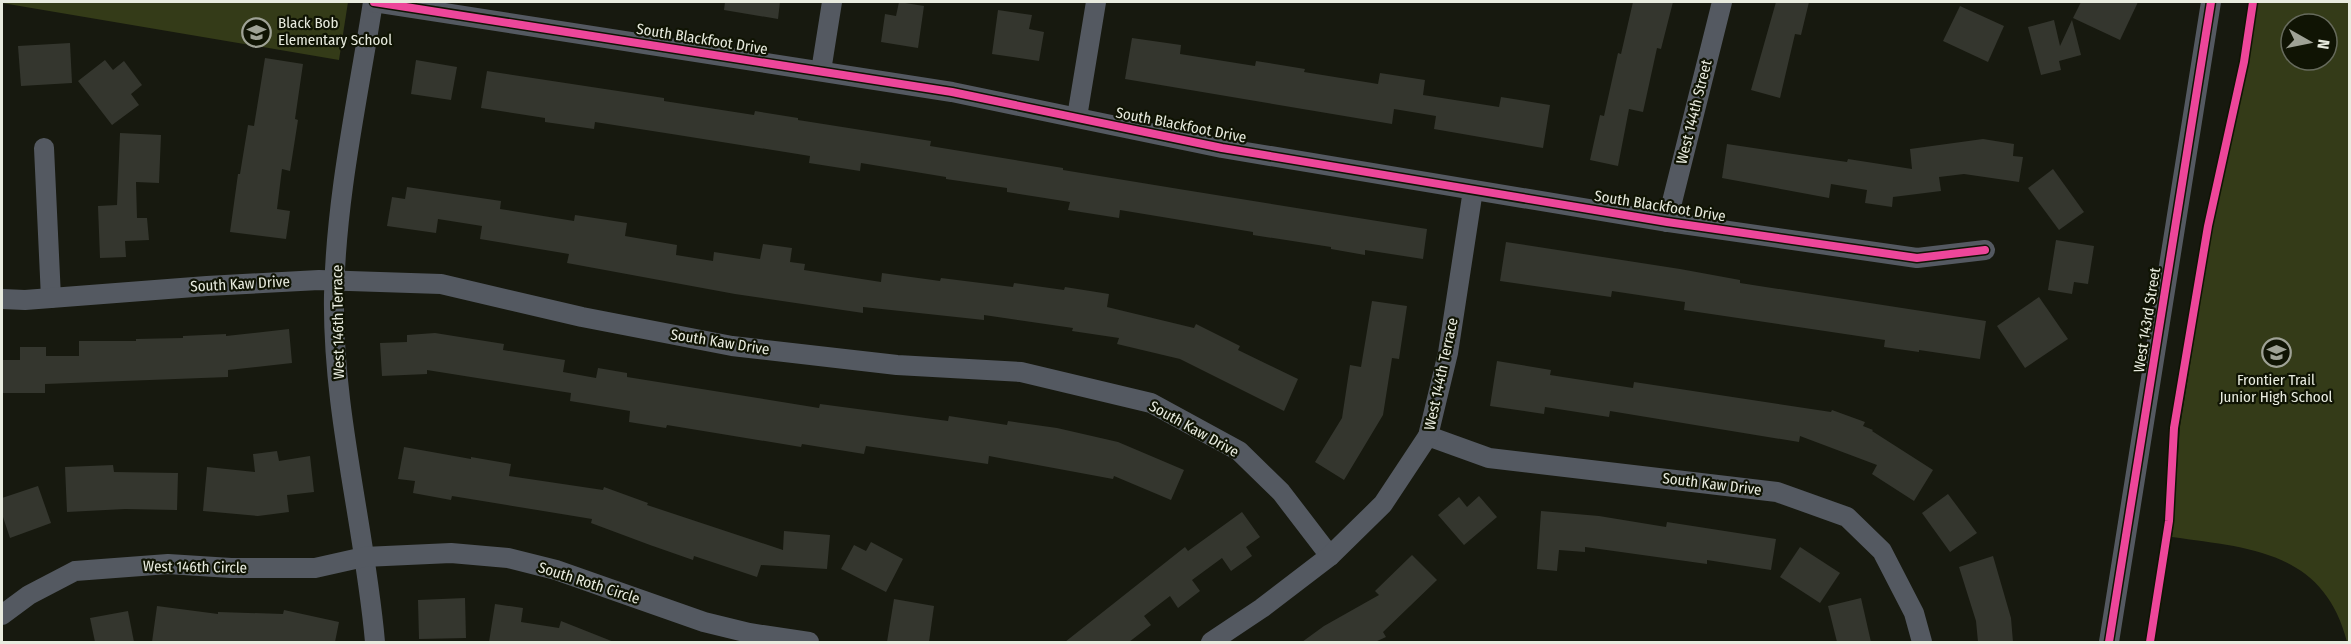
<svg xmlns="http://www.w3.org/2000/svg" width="2351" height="644" font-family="'Fira Sans Condensed',sans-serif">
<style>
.green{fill:#343b18;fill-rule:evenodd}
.building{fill:#34362e}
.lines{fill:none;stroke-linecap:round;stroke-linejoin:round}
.minor{stroke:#545961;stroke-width:20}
.cycleway-casing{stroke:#101404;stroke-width:11}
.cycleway{stroke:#ed469a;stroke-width:8}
.labels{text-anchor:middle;stroke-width:4.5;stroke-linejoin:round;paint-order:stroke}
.poi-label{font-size:15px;fill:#e8ebdf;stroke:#101404;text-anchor:start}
.street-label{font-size:15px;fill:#e8ebdf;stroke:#101404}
</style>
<rect width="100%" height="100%" fill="#17190f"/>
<!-- green -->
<g class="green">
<path d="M2,2h346l-9,58 -337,-57z"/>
<path d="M2257,2h92v640h-2c-23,-91 -97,-94 -175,-105l8,-110 31,-193 37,-171zM2291,24h36v36h-36z"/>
</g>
<!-- building -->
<g class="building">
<path d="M725,2h55l-2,17 -54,-9z"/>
<path d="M899,2l25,4 -6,42 -37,-6 4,-28 11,2z"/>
<path d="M1633,2h40l-12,47 -4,-1 -14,64 -14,-3 -11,57 -28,-6 10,-45 4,1 14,-63 3,1z"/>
<path d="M1776,2h33l-8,33 -6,-1 -15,64 -29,-8z"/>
<path d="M2081,2h57l-18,38 -47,-22z"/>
<path d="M1960,6l44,20 -16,36 -45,-21z"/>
<path d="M998,10l34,5 -3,14 15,3 -5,29 -47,-7z"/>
<path d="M2054,20l6,26 12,-26 9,35 -22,6 2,9 -20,5 -13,-48z"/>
<path d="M1132,38l49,7 -1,9 75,12 1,-5 49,8 -1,3 74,12 2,-11 45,7 -2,15 76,12 2,-10 49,8 -7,43 -109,-19 2,-13 -42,-7 -2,15 -267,-45z"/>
<path d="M70,43l2,40 -51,3 -3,-40z"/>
<path d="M265,58l38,6 -8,55 3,1 -8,51 -8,-2 -5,40 13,2 -4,28 -56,-7 8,-58h2l8,-49 6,1z"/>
<path d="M105,60l8,10 11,-9 18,24 -11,9 8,11 -27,20 -34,-44z"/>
<path d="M416,60l41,7 -6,33 -40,-6z"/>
<path d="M487,71l177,27v3l90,14 1,-4 43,7v2l133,21 -1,5 133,22v2l122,20 242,39 -4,30 -58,-9v5l-34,-6v-2l-78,-12v-3l-133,-22 -1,8 -51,-8 2,-8 -63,-10v-4l-61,-9v-2l-85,-14 -1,8 -51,-8 1,-7 -132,-21 -83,-13 -1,7 -49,-7v-4l-64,-10z"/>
<path d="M120,133l41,2 -2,48 -23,-1 1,36h10l2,22 -24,1 1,16 -26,1 -2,-52 19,-1z"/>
<path d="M1983,139l31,5 -1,12 10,1 -4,25 -55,-8 -25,3 2,14 -48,6 -1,10 -27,-4 2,-13 -36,-6 -2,14 -107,-20 5,-34 120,18 1,-3 64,10 -2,-20z"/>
<path d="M2053,169l31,43 -25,18 -31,-42z"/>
<path d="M407,187l94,14 -1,8 74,12 1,-6 52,8 -2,13 52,9 -1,10 37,6 1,-9 46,7 3,-15 29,4 -2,14 15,2 -1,6 77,12 1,-9 58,8 1,-3 72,9 1,-4 50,7 1,-3 44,7 -2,13 87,21 2,-4 44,22 -2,4 60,29 -14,32 -104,-52 -63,-15 2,-6 -47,-7 1,-3 -89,-13v5l-121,-13v6l-128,-19 -168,-31 2,-9 -89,-15 2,-13 -44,-7 -2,14 -49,-7 5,-29 13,2z"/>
<path d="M2056,240l38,6 -6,38 -14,-2 -2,12 -24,-4z"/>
<path d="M1506,242l174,27 60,11v3l246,38 -6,38 -61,-9v2l-35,-5 1,-7 -201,-30 1,-8 -73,-11 -1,6 -111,-16z"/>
<path d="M2039,297l29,42 -43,29 -28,-42z"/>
<path d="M1372,301l35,5 -8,53 -7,-1 -9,57 -39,65 -29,-18 27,-44 8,-53 11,2z"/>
<path d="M289,329l3,34 -64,7v7l-183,7v9h-43v-33h18v-13h26v9h33v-15h57v-2l47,-1v-2l43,-2v2z"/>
<path d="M435,333l69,11 -1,6 62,10 -2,12 33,6 2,-10 29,5v4l192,31 1,-4 128,17 1,-5 58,9 1,-4 49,7 61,14 66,28 -13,30 -57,-24 -1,3 -124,-23 -1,8 -122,-18 -2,8 -62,-10 -1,3 -134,-22 -1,3 -37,-6 1,-11 -60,-10 1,-8 -144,-23v4l-45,2 -2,-33 27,-1v-7z"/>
<path d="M1497,361l54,9 -1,5 83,13 1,-6 197,30 1,-2 33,12 -2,4 10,4 -1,1 61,39 -19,31 -42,-27 5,-9 -77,-29 -1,6 -189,-31 -1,6 -64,-10 -1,7 -54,-8z"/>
<path d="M404,447l67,12v-2l40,7 -2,12 94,14 1,-3 44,16 -1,2 136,45 1,-19 46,4 -3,34 -66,-4 -4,12 -63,-21 -1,4 -43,-15 -59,-22 1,-4 -140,-23 -1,4 -38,-7 2,-12 -17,-2z"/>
<path d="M277,451l2,10 31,-5 4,36 -27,3 2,17 -31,4 -55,-5 4,-44 48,5 -2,-18z"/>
<path d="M113,465l1,7 64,1 -1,37 -52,-1 -58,3 -2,-45z"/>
<path d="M38,486l13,37 -41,15 -8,-24v-16z"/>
<path d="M1948,494l29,39 -27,19 -28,-39z"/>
<path d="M1479,496l18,21 -33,28 -26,-30 21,-18 8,10z"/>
<path d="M1541,511l58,5 67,11 1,-5 109,17 -5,31 -64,-10v4l-122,-17v5l-26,-2 -2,21 -20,-2z"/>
<path d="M1242,512l18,25 -14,10 6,9 -21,15 -9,-13 -30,22 8,11 -22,17 -8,-12 -26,20 7,9 -22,17h-64l120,-95 3,4z"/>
<path d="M871,542l32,17 -17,33 -45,-23 13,-24 12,6z"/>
<path d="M1800,547l40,26 -20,30 -40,-26z"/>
<path d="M1412,555l25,25 -54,52 3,5 -11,5h-73l22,-16 55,-31 -4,-4z"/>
<path d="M1993,556l18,62 2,24h-35l-2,-21 -17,-54z"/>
<path d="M465,598l1,40 -47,1 -1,-39z"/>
<path d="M1861,598l10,44h-34l-9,-36z"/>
<path d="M894,599l40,7 -5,36h-42z"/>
<path d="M495,604l28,4 -2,14 38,6 2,-7 53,21h-125z"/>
<path d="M157,606l61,8v-2l65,2 1,-4 55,12 -4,20h-183z"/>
<path d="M128,611l6,31h-39l-5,-24z"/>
</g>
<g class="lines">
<!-- minor -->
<g class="minor">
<path d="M373,2c-15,96 -37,194 -39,293 -2,117 31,232 41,347"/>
<path d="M374,2l578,90 270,56 445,74 250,36 68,-8"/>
<path d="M821,71l11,-69"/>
<path d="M1077,117l19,-115"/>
<path d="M44,148l7,150"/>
<path d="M1667,222l55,-220"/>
<path d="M2,299l23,1 182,-14 112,-6 122,4 141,33 150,29 165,19 124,7 130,31 88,48 42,41 49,64"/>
<path d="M1428,436l61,22 288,34 70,25 35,34 32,62 8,29"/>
<path d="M2,615l27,-20 46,-24 93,-7 63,4h84l49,-11 87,-4 57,5 48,12 148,52 45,11 60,9"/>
<path d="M1211,642l51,-34 68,-52 53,-52 45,-68 20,-83 25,-163"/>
<path d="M2109,642l102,-640"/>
</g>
<defs>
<g id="cycleway">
<path d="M374,2l578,90 270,56 445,74 250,36 68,-8"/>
<path d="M2109,642l102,-640"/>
<path d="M2150,642l19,-121 5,-93 34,-202 36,-164 9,-60"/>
</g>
</defs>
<!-- cycleway casing -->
<use href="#cycleway" class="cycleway-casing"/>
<!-- cycleway -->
<use href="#cycleway" class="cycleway"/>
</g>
<!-- icons -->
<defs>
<symbol id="school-ring" viewBox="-11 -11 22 22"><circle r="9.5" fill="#101404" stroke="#9fa296" stroke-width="1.5"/><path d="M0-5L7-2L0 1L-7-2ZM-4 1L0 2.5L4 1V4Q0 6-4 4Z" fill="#9fa296"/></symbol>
</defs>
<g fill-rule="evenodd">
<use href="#school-ring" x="240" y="16" width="33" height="33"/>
<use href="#school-ring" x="2260" y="336" width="33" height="33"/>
</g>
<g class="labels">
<!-- poi labels -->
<g class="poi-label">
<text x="278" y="28">Black Bob<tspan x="278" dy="17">Elementary School</tspan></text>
<text x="2276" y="385" text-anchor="middle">Frontier Trail<tspan x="2276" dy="17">Junior High School</tspan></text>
</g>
<!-- street labels -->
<g class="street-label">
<text transform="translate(702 39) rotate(9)" y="5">South Blackfoot Drive</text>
<text transform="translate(1694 112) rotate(-76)" y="5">West 144th Street</text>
<text transform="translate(1181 125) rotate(11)" y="5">South Blackfoot Drive</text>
<text transform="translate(1660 206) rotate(9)" y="5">South Blackfoot Drive</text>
<text transform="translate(240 284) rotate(-3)" y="5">South Kaw Drive</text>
<text transform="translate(2147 320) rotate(-81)" y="5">West 143rd Street</text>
<text transform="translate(338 322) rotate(-91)" y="5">West 146th Terrace</text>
<text transform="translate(720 342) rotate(9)" y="5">South Kaw Drive</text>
<text transform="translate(1441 374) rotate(-78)" y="5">West 144th Terrace</text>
<text transform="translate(1194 429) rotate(29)" y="5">South Kaw Drive</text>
<text transform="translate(1712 484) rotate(7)" y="5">South Kaw Drive</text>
<text transform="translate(195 567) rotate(1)" y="5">West 146th Circle</text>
<text transform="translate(589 583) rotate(18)" y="5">South Roth Circle</text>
</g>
</g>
<!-- border -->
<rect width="2351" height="644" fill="none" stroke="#e8ebdf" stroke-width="6"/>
<!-- north arrow -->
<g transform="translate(2309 42) rotate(99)"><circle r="28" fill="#101404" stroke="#666a5c" stroke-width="1.5"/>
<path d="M0-4.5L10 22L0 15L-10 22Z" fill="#9fa296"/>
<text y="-9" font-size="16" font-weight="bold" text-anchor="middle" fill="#e8ebdf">N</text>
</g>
</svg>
